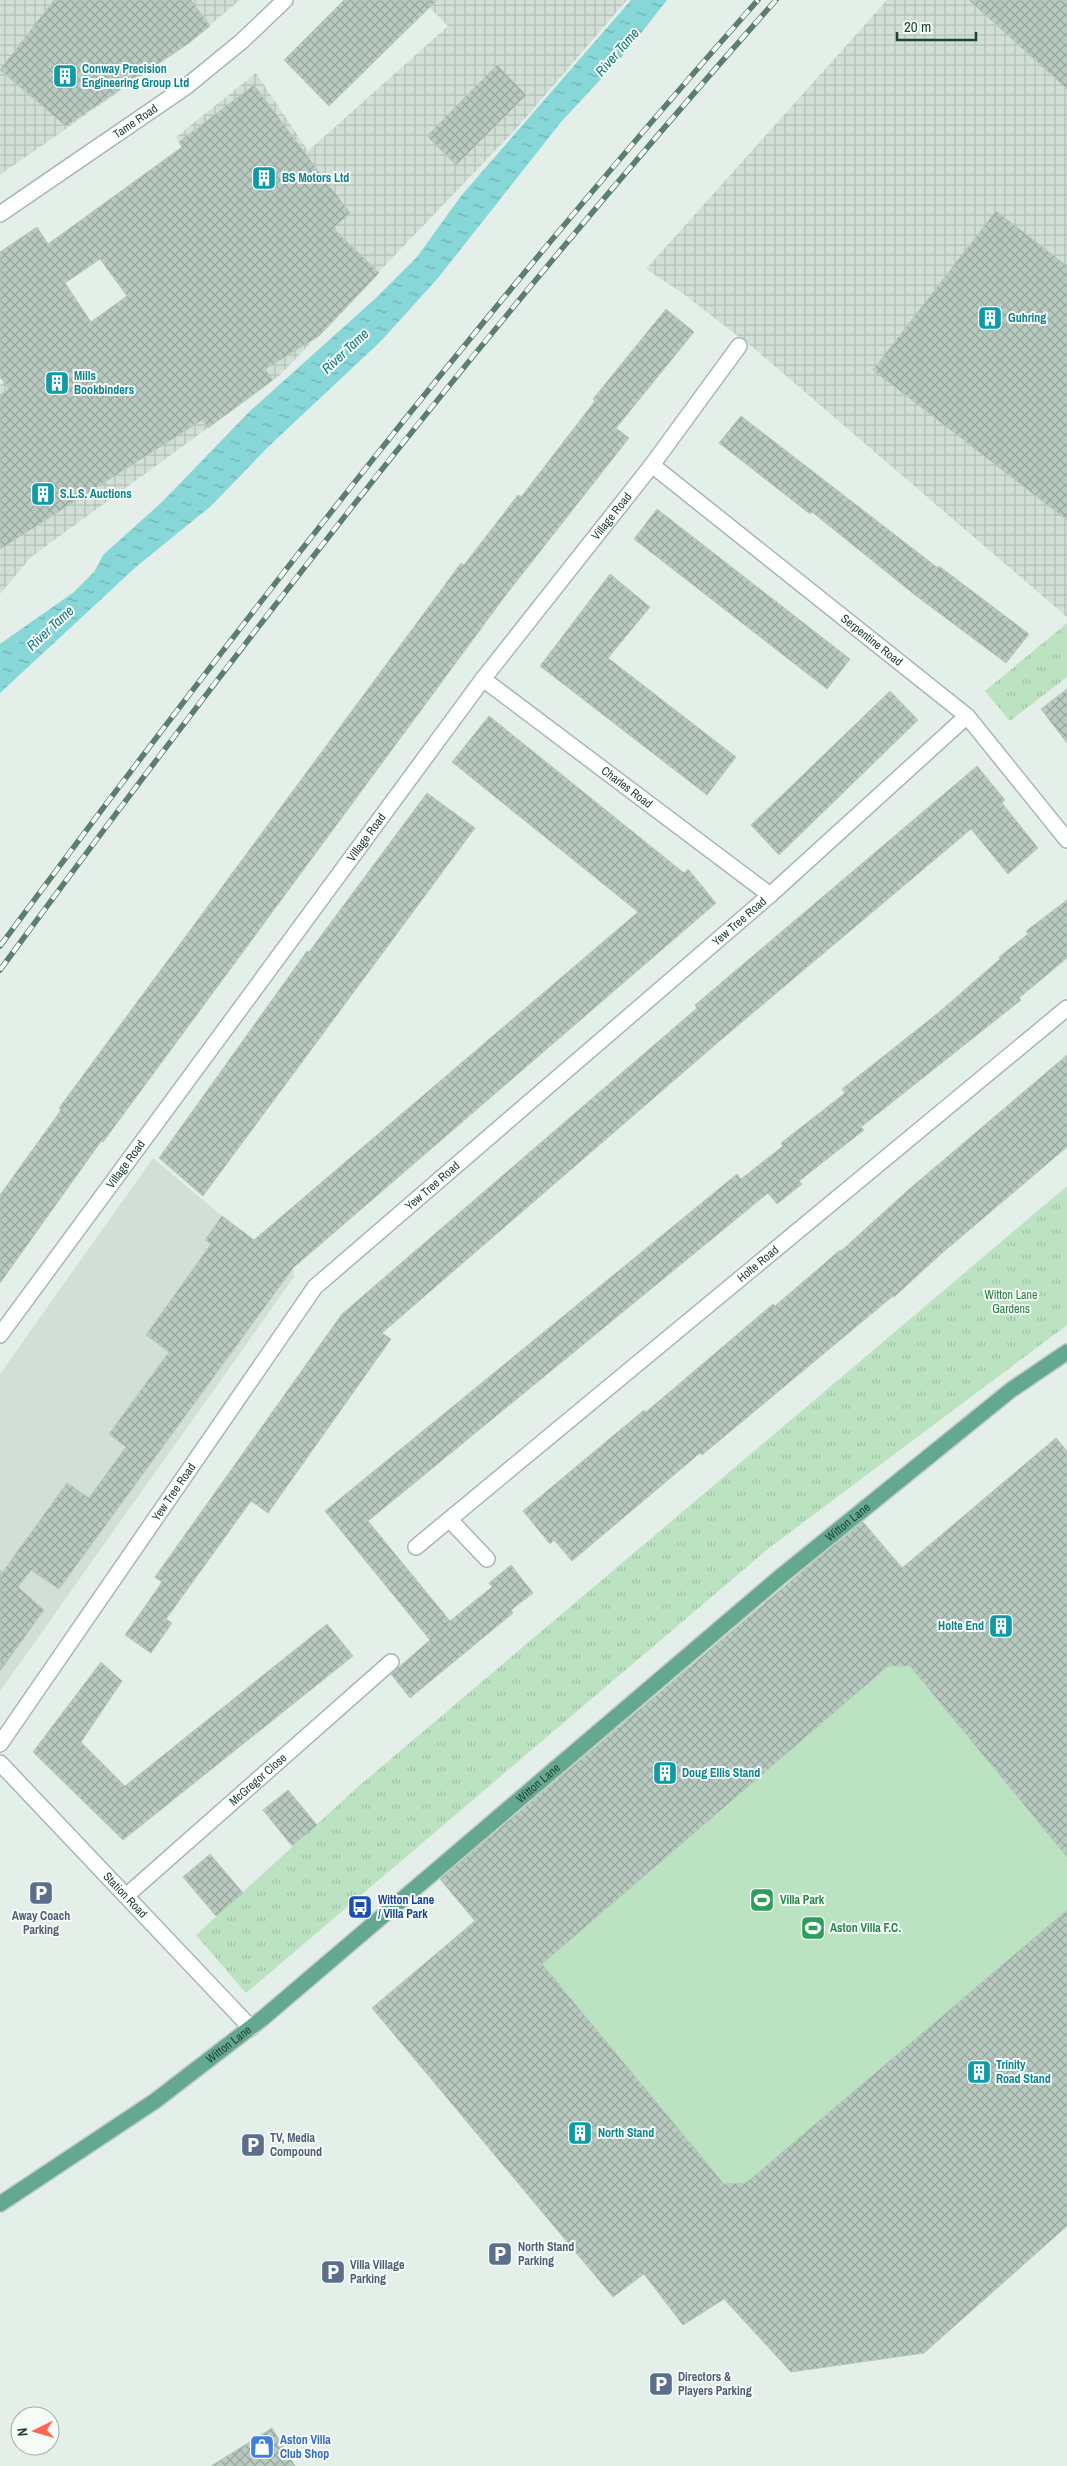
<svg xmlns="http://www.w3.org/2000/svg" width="1067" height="2466" font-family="'Archivo Narrow',sans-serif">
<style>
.built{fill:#d2dfd7}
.industrial{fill:url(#industrial-grid)}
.grass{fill:url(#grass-tufts)}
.garden{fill:#bbe2c1}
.water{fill:url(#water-ripples)}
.building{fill:url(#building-cross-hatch);stroke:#b6c9bf;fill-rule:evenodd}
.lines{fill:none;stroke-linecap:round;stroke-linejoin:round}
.minor-casing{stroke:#a6b8af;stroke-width:18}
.major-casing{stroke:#c1cac6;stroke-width:18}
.minor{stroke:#fff;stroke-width:15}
.major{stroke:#64a88f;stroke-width:15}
.rail-casing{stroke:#5c7e71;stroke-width:5.5}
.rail{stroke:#f5fbf7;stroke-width:4;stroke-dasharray:11;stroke-linecap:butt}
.labels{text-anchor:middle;stroke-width:4;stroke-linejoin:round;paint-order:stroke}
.culture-label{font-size:12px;font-weight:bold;fill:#0d838f;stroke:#f5fbf7;text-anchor:start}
.street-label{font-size:12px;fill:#214335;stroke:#f5fbf7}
.park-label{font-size:12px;fill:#277e3e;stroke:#f5fbf7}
.transit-label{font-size:12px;font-weight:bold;fill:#164399;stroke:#f5fbf7;text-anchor:start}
.leisure-label{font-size:12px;font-weight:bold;fill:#27864d;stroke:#f5fbf7;text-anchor:start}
.service-label{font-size:12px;font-weight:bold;fill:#4e5e75;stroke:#f5fbf7;text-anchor:start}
.shop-label{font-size:12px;font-weight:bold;fill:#366cbe;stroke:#f5fbf7;text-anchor:start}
.water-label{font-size:14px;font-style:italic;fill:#157a7f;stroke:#f5fbf7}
</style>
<defs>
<pattern id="industrial-grid" width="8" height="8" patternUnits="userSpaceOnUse" patternTransform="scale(1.25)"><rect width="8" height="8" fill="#d2dfd7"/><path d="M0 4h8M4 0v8" fill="none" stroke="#b4c1b9"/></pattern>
<pattern id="grass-tufts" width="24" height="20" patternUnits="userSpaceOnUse" patternTransform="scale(1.25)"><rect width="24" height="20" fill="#bbe2c1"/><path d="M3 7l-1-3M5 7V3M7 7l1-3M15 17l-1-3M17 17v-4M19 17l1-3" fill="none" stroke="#a0c3a6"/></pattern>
<pattern id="water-ripples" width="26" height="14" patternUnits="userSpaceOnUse" patternTransform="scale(1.25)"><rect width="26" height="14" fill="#87d6d8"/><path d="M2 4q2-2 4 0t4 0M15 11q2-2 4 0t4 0" fill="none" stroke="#6eafb0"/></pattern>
<pattern id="building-cross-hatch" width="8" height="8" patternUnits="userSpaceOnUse" patternTransform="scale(1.25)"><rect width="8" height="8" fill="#b9cac1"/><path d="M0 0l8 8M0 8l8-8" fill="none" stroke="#96a69e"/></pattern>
</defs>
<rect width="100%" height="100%" fill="#e4efe9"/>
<!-- built -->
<path class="built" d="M153,1158l69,58 71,52 1,9 -294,414v-317z"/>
<!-- industrial -->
<g class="industrial">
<path d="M0,0h240l-49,41 -191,134z"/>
<path d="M422,0h205l-112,130 -236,246 -248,181 -31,37v-209l235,-164 -59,-84 80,-64 52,78 140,-125z"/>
<path d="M887,0h180v617l-310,-266 -72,-56 -39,-26z"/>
</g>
<!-- grass -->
<g class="grass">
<path d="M1067,623v54l-57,44 -25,-30z"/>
<path d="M1067,1186v139l-298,223 -523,445 -50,-58 164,-150z"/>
</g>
<!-- garden -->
<path class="garden" d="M1056,1438l11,13v775l-143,127 -133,19 -67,-73 -41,26 -39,-51 -31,23 -241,-289 103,-87 -35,-42 422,-358 41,47z"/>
<!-- water -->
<path class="water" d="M631,0h36l-40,51 -66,71 -123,156 -57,63 -113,106 -57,59 -74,60 -137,127v-49l74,-52 20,-20 9,-17 59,-53 87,-90 128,-115 40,-40 44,-61z"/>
<!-- building -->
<g class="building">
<path d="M54,0h137l19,26 -21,17 -123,83 -66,-56z"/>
<path d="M344,0h93l-108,106 -45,-46z"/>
<path d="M969,0h98v89z"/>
<path d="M497,65l29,30 -70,70 -29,-29z"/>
<path d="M254,85l96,128 -17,15 46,45 -60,63 -54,33 8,11 -65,48 -6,-8 -202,129v-154l9,-6 -9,-12v-125l37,-25 11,17 134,-97 -3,-5zM100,259l27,37 -36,26 -26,-39z"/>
<path d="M996,211l71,55v254l-194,-150z"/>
<path d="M666,309l28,23 -78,96 13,10 -124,158 -402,546 -1,-2 -102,143v-88l61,-85 -2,-2 402,-545 3,2 54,-70 3,2 74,-96 -2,-2z"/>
<path d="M741,416l197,152 1,-2 90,68 -23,29 -91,-68 -103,-83 -2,2 -91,-71z"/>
<path d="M657,509l193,150 -23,30 -193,-150z"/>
<path d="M610,574l40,33 -42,51 128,99 -29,38 -167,-129z"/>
<path d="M1067,689v54l-26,-34z"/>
<path d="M890,691l28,29 -139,135 -28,-30z"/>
<path d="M489,716l195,157 4,-4 28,34 -423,365 -234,321 -28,-19 -13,17 26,23 -44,61v-101l2,3 65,-90 22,15 37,-51 -17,-13 60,-82 -23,-17 65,-91 -6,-4 17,-24 32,24 384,-328 -186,-150z"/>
<path d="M977,766l28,34 -3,3 36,45 -30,26 -37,-45 -248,209 -341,295 9,6 -123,174 -17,-12 -85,118 6,4 -21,30 -26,-18 37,-53 -7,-5 187,-263 355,-306 -2,-3z"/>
<path d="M427,793l48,35 -272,368 -44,-38 148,-207 2,1z"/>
<path d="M1067,900v58l-48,40 2,2 -160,127 3,3 -65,51 3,3 -25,20 -9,-11 -400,328 82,100 42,-34 -3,-4 22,-18 22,28 -22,17 2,3 -103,85 -19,-24 39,-34 -105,-129 412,-337 4,5 42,-33 -2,-3 64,-50 -3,-4 96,-76 62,-54 -1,-2 29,-23 -2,-3z"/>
<path d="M1067,1055v92l-126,107 -47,43 -1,-1 -191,159 -2,-2 -128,108 -18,-21 -4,4 -27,-33 121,-101 2,2 127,-108 2,2 65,-56 1,1 66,-60z"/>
<path d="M1056,1438l11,13v406l-157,-191h-22l-346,298 182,220 22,-1 321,-273v316l-143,127 -133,19 -67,-73 -41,26 -39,-51 -31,23 -241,-289 103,-87 -35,-42 379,-322 44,-35 39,46z"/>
<path d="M327,1624l26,32 -230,184 -90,-88 68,-90 21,19 -41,61 44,44z"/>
<path d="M288,1790l29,35 -25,21 -29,-36z"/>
<path d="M210,1854l33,39 -27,23 -33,-39z"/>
<path d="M272,2428l23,38h-84z"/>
</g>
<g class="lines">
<defs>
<g id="minor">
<path id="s1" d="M0,214l187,-128 55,-45 43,-41"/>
<path id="s2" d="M652,465l315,251 100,124"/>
<path id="s3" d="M483,679l287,216"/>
<path id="s4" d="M0,1335l483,-656 169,-214 87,-119"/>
<path d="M450,1520l37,39"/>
<path id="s5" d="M416,1547l651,-539"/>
<path id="s6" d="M0,1744l315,-457 455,-392 197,-179"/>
<path id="s7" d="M0,1763l251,265"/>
<path id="s8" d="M126,1896l265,-234"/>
</g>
<g id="major">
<path id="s9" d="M0,2204l155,-103 108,-83 517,-441 231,-187 56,-38"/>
</g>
</defs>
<!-- minor casing -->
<use href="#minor" class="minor-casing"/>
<!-- major casing -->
<use href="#major" class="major-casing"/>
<!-- minor -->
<use href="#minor" class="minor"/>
<!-- major -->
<use href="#major" class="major"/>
<defs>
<g id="rail">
<path d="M0,946c241,-325 490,-644 758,-946"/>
<path d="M0,970c245,-334 501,-661 776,-970"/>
</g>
</defs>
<!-- rail casing -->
<use href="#rail" class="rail-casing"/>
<!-- rail -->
<use href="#rail" class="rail"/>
</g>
<!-- icons -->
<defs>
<symbol id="building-square" viewBox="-11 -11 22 22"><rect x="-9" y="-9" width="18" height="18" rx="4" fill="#0f9aa8" stroke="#f5fbf7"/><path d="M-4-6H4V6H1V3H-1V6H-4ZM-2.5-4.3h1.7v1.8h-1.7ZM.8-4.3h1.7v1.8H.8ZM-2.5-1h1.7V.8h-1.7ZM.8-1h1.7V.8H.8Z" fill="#fff"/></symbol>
<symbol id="parking-square" viewBox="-11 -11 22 22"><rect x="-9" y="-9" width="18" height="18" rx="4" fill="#5c6f8a" stroke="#f5fbf7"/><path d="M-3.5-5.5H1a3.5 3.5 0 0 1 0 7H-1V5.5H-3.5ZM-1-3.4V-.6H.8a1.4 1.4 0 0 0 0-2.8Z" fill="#fff"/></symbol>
<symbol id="stadium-square" viewBox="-11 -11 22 22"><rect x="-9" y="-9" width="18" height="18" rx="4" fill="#2e9e5b" stroke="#f5fbf7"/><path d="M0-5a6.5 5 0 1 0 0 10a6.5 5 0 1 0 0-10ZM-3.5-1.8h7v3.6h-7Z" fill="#fff"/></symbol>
<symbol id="bus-square" viewBox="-11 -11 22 22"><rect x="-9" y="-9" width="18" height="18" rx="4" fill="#1a4fb4" stroke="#f5fbf7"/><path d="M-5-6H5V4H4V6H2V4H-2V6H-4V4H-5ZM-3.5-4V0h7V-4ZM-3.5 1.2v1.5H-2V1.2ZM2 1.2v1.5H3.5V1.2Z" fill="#fff"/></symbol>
<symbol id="shop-square" viewBox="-11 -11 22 22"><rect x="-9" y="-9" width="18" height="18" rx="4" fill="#3f7fe0" stroke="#f5fbf7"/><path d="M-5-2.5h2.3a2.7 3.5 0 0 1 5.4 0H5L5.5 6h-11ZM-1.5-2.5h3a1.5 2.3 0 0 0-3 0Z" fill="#fff"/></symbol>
</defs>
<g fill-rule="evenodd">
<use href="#building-square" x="51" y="62" width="28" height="28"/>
<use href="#building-square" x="250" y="164" width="28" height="28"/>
<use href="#building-square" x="976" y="304" width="28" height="28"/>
<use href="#building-square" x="43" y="369" width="28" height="28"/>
<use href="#building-square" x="29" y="480" width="28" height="28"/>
<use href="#building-square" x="987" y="1612" width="28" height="28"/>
<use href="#building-square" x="651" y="1759" width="28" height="28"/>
<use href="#parking-square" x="27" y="1879" width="28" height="28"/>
<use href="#stadium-square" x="748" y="1886" width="28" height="28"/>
<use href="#bus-square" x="346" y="1893" width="28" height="28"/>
<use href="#stadium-square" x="799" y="1914" width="28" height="28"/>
<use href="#building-square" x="965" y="2058" width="28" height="28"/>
<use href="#building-square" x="566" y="2119" width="28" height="28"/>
<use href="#parking-square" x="239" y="2131" width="28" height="28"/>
<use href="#parking-square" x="486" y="2240" width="28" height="28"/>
<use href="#parking-square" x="319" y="2258" width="28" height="28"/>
<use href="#parking-square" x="647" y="2370" width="28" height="28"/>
<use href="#shop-square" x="248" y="2433" width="28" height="28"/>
</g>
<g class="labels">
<!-- culture labels -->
<g class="culture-label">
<text x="82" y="73">Conway Precision<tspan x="82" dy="14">Engineering Group Ltd</tspan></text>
<text x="282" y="182">BS Motors Ltd</text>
<text x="1008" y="322">Guhring</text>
<text x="74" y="380">Mills<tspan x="74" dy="14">Bookbinders</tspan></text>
<text x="60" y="498">S.L.S. Auctions</text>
<text x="984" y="1630" text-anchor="end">Holte End</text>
<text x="682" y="1777">Doug Ellis Stand</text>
<text x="996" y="2069">Trinity<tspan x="996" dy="14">Road Stand</tspan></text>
<text x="598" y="2137">North Stand</text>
</g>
<!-- street labels -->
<g class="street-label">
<text dy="4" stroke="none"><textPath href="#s1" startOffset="164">Tame Road</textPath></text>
<text dy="4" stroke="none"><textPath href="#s4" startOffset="1022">Village Road</textPath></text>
<text dy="4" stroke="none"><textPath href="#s2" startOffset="281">Serpentine Road</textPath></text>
<text dy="4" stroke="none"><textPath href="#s3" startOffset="180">Charles Road</textPath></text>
<text dy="4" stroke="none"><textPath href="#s4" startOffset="618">Village Road</textPath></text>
<text dy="4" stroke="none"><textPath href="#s6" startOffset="1115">Yew Tree Road</textPath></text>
<text dy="4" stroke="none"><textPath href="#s4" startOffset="212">Village Road</textPath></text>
<text dy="4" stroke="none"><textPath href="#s6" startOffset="710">Yew Tree Road</textPath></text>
<text dy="4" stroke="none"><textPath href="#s5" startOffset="444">Holte Road</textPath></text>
<text dy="4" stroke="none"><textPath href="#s6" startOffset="306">Yew Tree Road</textPath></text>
<text dy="4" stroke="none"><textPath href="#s9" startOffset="1089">Witton Lane</textPath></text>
<text dy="4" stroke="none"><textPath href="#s8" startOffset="176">McGregor Close</textPath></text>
<text dy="4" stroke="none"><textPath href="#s9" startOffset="684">Witton Lane</textPath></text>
<text dy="4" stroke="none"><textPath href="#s7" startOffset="182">Station Road</textPath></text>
<text dy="4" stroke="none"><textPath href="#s9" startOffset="279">Witton Lane</textPath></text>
</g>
<!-- park labels -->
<g class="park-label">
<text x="1011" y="1299">Witton Lane<tspan x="1011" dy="14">Gardens</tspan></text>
</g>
<!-- transit labels -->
<g class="transit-label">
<text x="378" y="1904">Witton Lane<tspan x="378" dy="14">/ Villa Park</tspan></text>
</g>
<!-- leisure labels -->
<g class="leisure-label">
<text x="780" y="1904">Villa Park</text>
<text x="830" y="1932">Aston Villa F.C.</text>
</g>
<!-- service labels -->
<g class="service-label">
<text x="41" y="1920" text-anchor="middle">Away Coach<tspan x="41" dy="14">Parking</tspan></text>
<text x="270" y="2142">TV, Media<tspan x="270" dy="14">Compound</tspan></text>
<text x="518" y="2251">North Stand<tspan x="518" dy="14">Parking</tspan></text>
<text x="350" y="2269">Villa Village<tspan x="350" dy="14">Parking</tspan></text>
<text x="678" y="2381">Directors &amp;<tspan x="678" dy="14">Players Parking</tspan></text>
</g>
<!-- shop labels -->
<g class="shop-label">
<text x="280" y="2444">Aston Villa<tspan x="280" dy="14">Club Shop</tspan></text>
</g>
<!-- water labels -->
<g class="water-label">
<text transform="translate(617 52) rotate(-49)" y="5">River Tame</text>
<text transform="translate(345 351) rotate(-43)" y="5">River Tame</text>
<text transform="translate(50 628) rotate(-43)" y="5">River Tame</text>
</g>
</g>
<!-- north arrow -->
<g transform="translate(35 2431) rotate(265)"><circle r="24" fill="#f5fbf7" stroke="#a0b1a9"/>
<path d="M0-4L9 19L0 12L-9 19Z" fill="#ff6752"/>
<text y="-8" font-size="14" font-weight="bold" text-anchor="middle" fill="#214335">N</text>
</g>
<!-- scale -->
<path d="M897 32v8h79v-8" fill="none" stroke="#214335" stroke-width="2.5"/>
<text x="904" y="32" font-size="15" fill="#214335" stroke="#f5fbf7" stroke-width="4" paint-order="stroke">20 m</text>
</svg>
